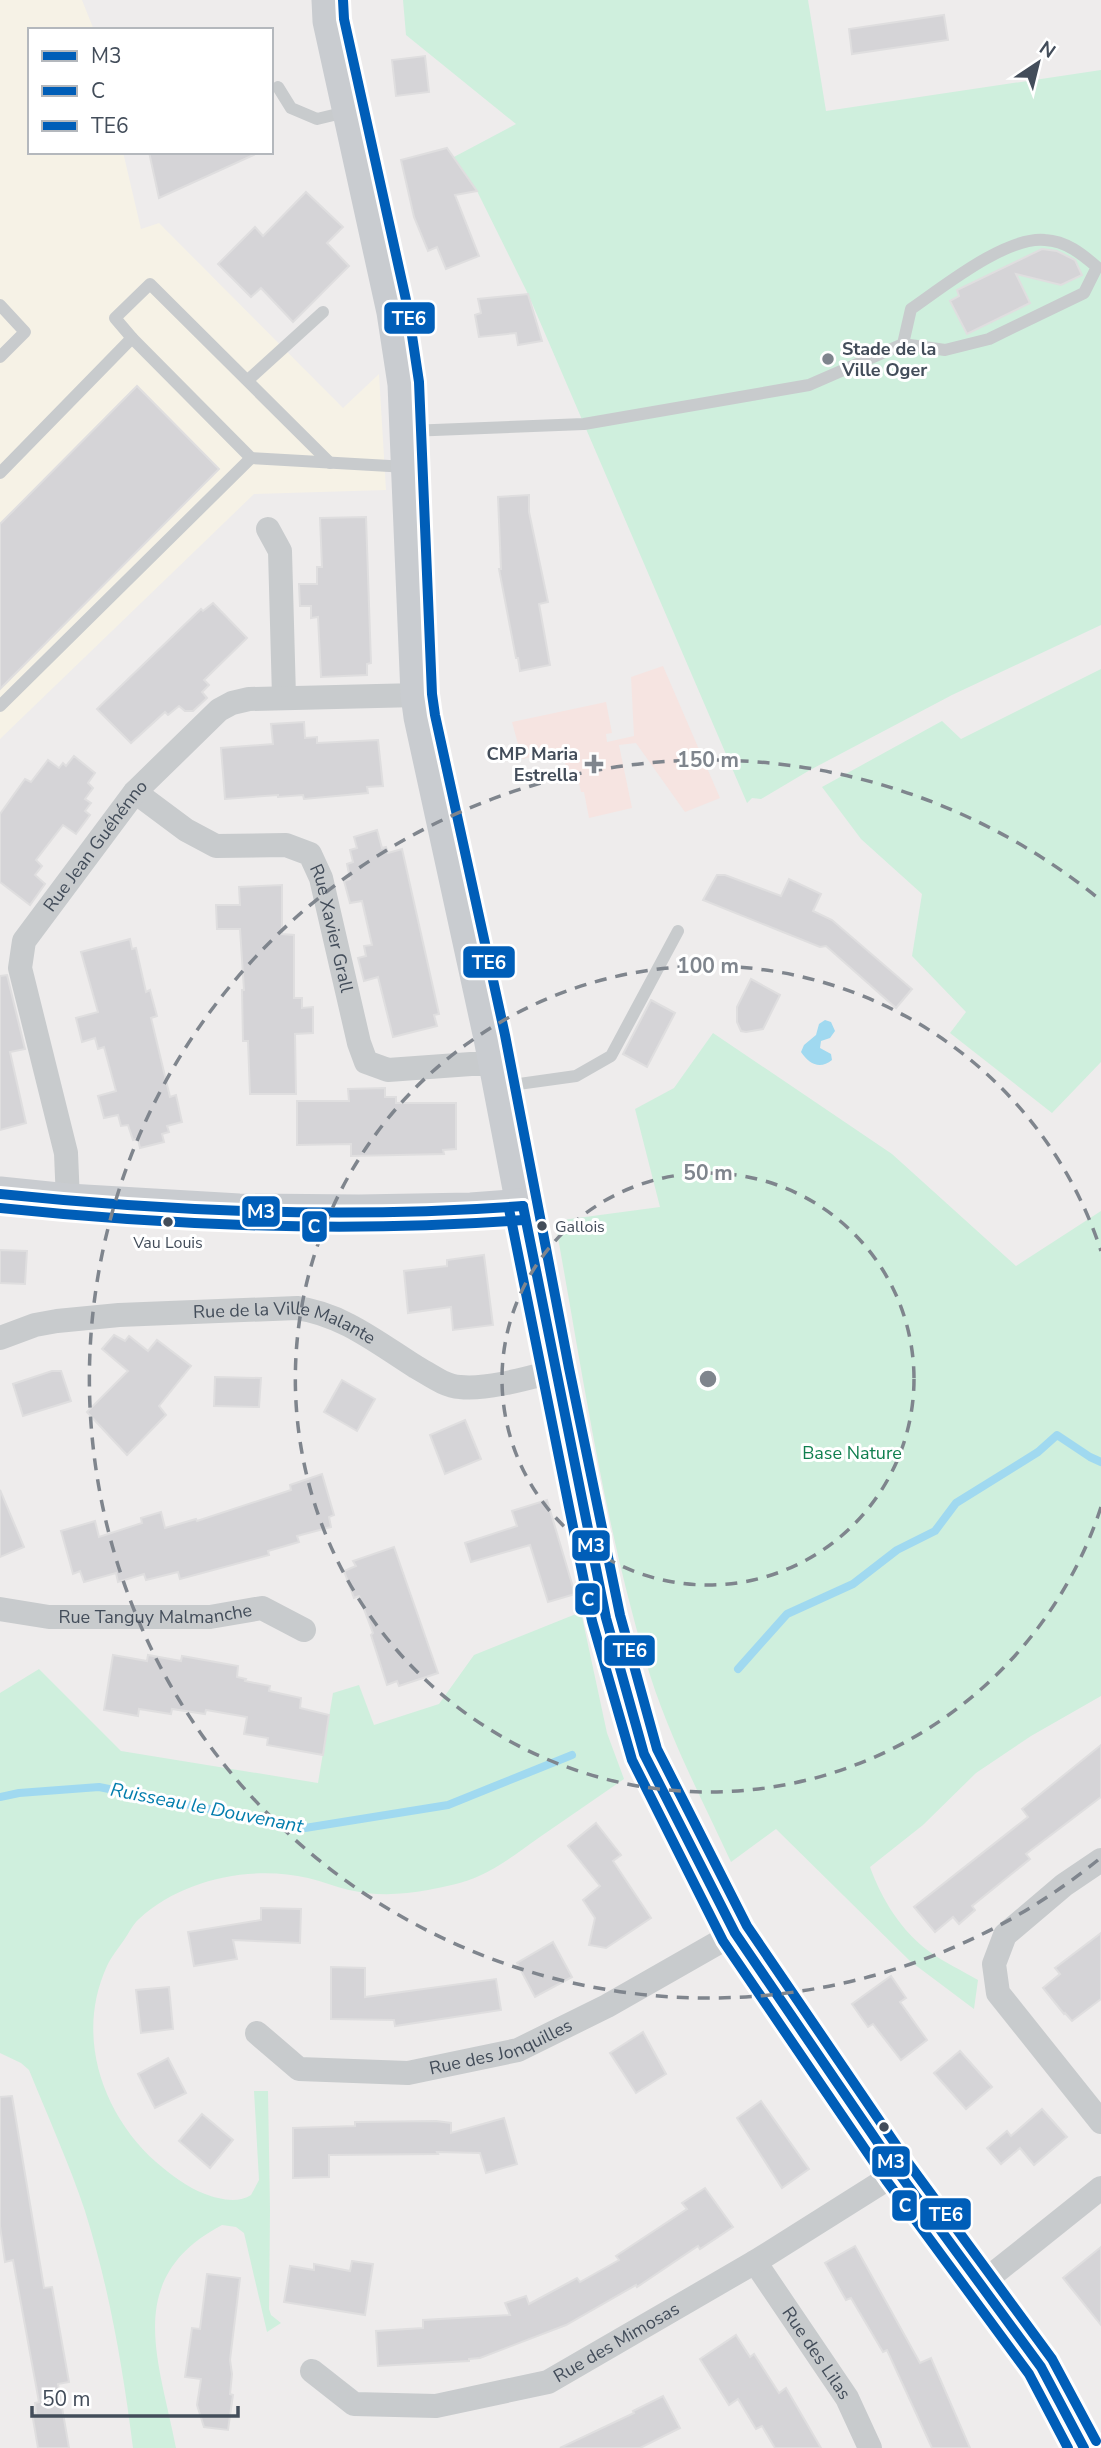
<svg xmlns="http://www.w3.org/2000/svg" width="1101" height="2448" font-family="'Nunito Sans',sans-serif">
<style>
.commercial{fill:#f6f2e6}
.medical{fill:#f6e4e1}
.green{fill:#cfefdd}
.water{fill:#a0d9f0}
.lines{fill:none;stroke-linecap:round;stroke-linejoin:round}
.stream{stroke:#a0d9f0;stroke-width:8}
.building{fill:#d5d4d7;stroke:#dfdedf;stroke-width:2}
.lane{stroke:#c8cbcd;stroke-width:12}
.street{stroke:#c8cbcd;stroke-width:24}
.secondary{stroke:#c9ccd0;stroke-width:35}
.bus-1-casing{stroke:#fff;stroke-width:16}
.bus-2-casing{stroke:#fff;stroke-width:16}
.bus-3-casing{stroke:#fff;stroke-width:16}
.bus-1{stroke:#005eb8;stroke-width:10}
.bus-2{stroke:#005eb8;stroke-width:10}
.bus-3{stroke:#005eb8;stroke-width:10}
.ring{fill:none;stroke:#7f858d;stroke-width:3.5;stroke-dasharray:12 9}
.poi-dot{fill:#7f858d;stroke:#fff;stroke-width:2.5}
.bus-dot{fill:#434d5a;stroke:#fff;stroke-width:2.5}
.labels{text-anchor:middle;stroke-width:6;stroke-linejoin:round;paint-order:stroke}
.bus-label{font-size:16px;fill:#434d5a;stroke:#fff;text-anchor:start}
.poi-label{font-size:18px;font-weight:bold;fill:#434d5a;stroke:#fff;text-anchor:start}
.street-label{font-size:18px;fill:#434d5a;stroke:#fff}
.park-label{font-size:18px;fill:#107f4f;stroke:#fff}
.water-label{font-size:19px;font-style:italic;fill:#037dad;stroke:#fff}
.centre{fill:#7f858d;stroke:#fff;stroke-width:3.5}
.ring-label{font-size:21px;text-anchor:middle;font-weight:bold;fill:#7f858d;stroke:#fff;stroke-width:6;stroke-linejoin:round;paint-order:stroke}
.line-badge{stroke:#fff;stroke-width:2.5}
.badge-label{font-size:19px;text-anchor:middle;font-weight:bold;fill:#fff}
</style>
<rect width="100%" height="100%" fill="#eeecec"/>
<!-- commercial -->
<path class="commercial" d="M0,0h82l12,30h-64v122h93l18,77 18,-6 184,185 36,-34 7,116 -132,4 -254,245z"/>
<!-- medical -->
<path class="medical" d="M663,666l57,132 -35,14 -49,-69 -17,2 13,63 -43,10 -5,-26h-3l-3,-13 -11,-8 -3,-13 -8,-6 -34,7 -10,-37 94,-20 6,31 -6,1 1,8 27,-6 -3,-59z"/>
<!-- green -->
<g class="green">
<path d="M403,0h405l18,111 275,-41v555l-149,70 -142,75 -49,29 -9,-1 -5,5 -219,-509 -51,-103 -25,-33 64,-34 -110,-89z"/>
<path d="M1101,669v393l-49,51 -102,-80 16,-21 -54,-56 10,-62 -61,-55 -39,-52 120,-66 19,18z"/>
<path d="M713,1033l179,121 124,112 85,-55v485l-70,40 -55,37 -53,52 -53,42c12,33 31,64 60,85 15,11 33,19 48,28l-4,29 -64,-48 -134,-132 -45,33c-30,-65 -65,-131 -85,-200 -43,-144 -64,-293 -91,-441l105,-14 -25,-98 39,-21z"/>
<path d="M581,1612l26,121 17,46c-29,20 -58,40 -87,60 -18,13 -38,28 -58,37 -15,7 -35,11 -51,14 -27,5 -53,6 -79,0 -14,-3 -27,-9 -41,-12 -56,-13 -126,1 -169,41 -6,5 -10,14 -15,21 -6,9 -13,17 -17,26 -32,69 -5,148 49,196 15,13 31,25 49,32 13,5 33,10 46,1l8,-15 -5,-89h14l2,119 -1,99 2,6 10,8 -14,9 -23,-99 -8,-6 -14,-2c-100,53 -63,134 -46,223h-43c-10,-80 -24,-161 -48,-237 -16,-48 -37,-94 -56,-141l-8,-7 -21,-10v-360l39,-24 82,82 197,32 15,-90 26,-8 15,40 65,-21 35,-49z"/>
</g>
<!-- water -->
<path class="water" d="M825,1020l6,2 4,9 -5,7 -9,3 -1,7 11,6 1,6c-12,10 -23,4 -31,-8l3,-7 12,-10 3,-11z"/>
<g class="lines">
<!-- stream -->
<g class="stream">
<path d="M738,1669l49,-55 66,-30 44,-34 38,-19 21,-28 82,-51 19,-17 33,22 11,5"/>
<path d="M0,1797l19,-4 80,-6 206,41 143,-23 124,-50"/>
</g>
</g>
<!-- building -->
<g class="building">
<path d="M944,15l4,25 -96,14 -3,-25z"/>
<path d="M425,56l4,36 -33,4 -4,-36z"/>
<path d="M447,148l30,43 -22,4 24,61 -33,13 -9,-22 -9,4 -14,-34 -13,-57z"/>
<path d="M149,152h111l-101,46z"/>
<path d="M306,192l37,35 -16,16 22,23 -56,56 -32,-34 -10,9 -33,-33 37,-37 8,9z"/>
<path d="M1042,249l15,2 18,9 7,15 -21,10 -45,-11 14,29 -63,31 -17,-33 9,-5 -2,-6z"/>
<path d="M528,294l14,47 -24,4 -2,-12 -37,4 -4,-22 6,-2 -3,-14z"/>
<path d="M137,386l82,83 -219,220v-165z"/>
<path d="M529,495v17l19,90 -9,2 11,61 -30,6 -2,-13h-2l-17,-89h2l-3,-72z"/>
<path d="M366,517l5,146 -4,1v11l-46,2 -3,-60 -7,1v-12h-11l-1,-22h18v-17h5l-2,-49z"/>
<path d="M213,603l34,35 -43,42 5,5 -7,7 5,6 -14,13h-8l-6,-5 -11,9 -3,-3 -34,31 -34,-34 104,-100 2,2z"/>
<path d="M304,722l1,16 12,-1v6l61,-3 5,46 -16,1 1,6 -64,6 -1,-4 -25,2v-2l-53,4 -4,-51 52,-4 -2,-20z"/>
<path d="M74,756l21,17 -7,10 5,5 -8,11 6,4 -6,8 5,4 -14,19 -13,-9 -27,35 6,6 -7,9 10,9 -15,21 -30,-23v-68l25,-35 6,3 17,-22 11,8 4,-5 3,3z"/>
<path d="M377,830l5,18 4,-1 2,6 14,-4 37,165 -5,1 3,11 -44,11 -15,-60 -14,4 -6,-23 8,-2 -2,-10 8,-1 -10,-44 -12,2 -6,-22 6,-2 -3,-15 6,-2 -3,-12 7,-2 -3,-11z"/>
<path d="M717,875h8l56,21 8,-17 32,15 -8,17 19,9 80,69 -16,19 -70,-62 -6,1 -117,-47z"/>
<path d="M282,885v49l12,1v63h8v10l11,-1v26l-18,1 1,60h-46l-2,-53h-5l-1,-51h2l-4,-61h-23l-1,-24h24l-1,-18z"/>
<path d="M130,939l2,10 4,-1 10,44 4,-2 7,26 -6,2 6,25 13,54 6,-2 6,27 -15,4 2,6 -7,2 2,8 -24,6 -2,-9 -5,1 -5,-15 -7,1 -3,-11 -14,3 -6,-22 18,-5 -12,-44 -6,2 -3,-11 -13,4 -6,-24 22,-6 -17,-60z"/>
<path d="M7,975l18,74 -15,3 16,71 -26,7v-154z"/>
<path d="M751,979l29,16 -17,34 -17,3 -5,-1 -4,-9v-15z"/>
<path d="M651,1000l24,13 -28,54 -24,-13z"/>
<path d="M385,1088v9h11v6h60v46l-13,1 1,4 -93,2v-12l-54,1v-44h52l-1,-12z"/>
<path d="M0,1250l27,1 -2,33 -25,-1z"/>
<path d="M484,1255l9,70 -40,5 -2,-23 -43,6 -4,-42 43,-5v-6z"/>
<path d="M114,1335l11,6 4,-5 19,15 9,-11 34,26 -32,40 7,9 -39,40 -40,-43 41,-41 -26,-22z"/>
<path d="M52,1371h9l10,30 -48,15 -10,-32z"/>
<path d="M215,1377l46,1 -2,29 -45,-1z"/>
<path d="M342,1380l33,19 -18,32 -33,-19z"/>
<path d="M465,1420l16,39 -36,15 -15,-39z"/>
<path d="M322,1474l12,41 -5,2 2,10 -34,9 2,6 -31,9 1,4 -89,24 -2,-7 -32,8 -2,-6 -26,8 -2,-9 -32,9 -4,-11 -7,3 -12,-43 34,-10 4,16 43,-14 -1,-5 20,-6 4,16 31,-9 1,2 94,-31 -1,-5z"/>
<path d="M0,1490l24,57 -24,10z"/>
<path d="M547,1500l28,94 -27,8 -18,-57 -59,17 -6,-19 52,-17 -5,-15z"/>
<path d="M394,1547l44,126 -39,13 -2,-5 -10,4 -16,-50 2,-2 -14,-37 -5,2 -10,-27 12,-5 -3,-5z"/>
<path d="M113,1655l34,6 1,-6 33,6 1,-5 56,10 -1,11 9,2 -1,2 25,5 -1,5 32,7 -1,10 29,7 -6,40 -56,-10 1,-7 -24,-4 3,-17 -41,-7 -1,4 -33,-5 -1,5 -32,-5 -1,7 -34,-6z"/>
<path d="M1101,1745v52l-75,57 4,5 -58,47 3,4 -16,14 -6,-7 -18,15 -21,-25 114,-90 -6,-8z"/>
<path d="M596,1823l25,32 -8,6 38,57 -45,30 -17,-3 6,-27 -12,-18 17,-14 -32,-40z"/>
<path d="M261,1908l40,1 -1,34 -67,-3 4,19 -43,7 -6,-34 73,-12z"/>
<path d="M1101,1933v66l-29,22 -7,-8 -1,1 -21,-26 17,-14 -5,-6z"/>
<path d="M553,1942l19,35 -37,20 -18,-34z"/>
<path d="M331,1967l34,1v29l131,-18 5,31 -106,16 -1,-6 -63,-1z"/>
<path d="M891,1976l15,22 -6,4 27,38 -26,20 -28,-36 -5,3 -16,-23z"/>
<path d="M169,1987l4,42 -32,4 -5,-43z"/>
<path d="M643,2032l23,42 -30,19 -26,-40z"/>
<path d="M960,2051l32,36 -26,22 -32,-36z"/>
<path d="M168,2058l18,35 -31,15 -17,-34z"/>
<path d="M12,2096l32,192 8,-1 17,95 -11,2 11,64h-31l-6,-35h4l-1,-10 4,-1 -26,-142 -8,2 -5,-36v-129z"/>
<path d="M761,2101l48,68 -27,19 -45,-70z"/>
<path d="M1042,2109l25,28 -33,28 -14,-17 -19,16 -14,-16 20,-17 4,5z"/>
<path d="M202,2114l31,26 -23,28 -31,-27z"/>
<path d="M504,2118l13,46 -31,9 -6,-20 -43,-1 1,2 -109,1v22l-36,1v-50l62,-2v-4l81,-1 15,2v10z"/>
<path d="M705,2188l28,39 -33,22 -2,-3 -61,41 -1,-2 -70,40 -86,33 -11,1v2l-91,5 -2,-35 47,-3v-8l87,-5 -5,-12 21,-7 3,8 48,-26 3,4 39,-22 -3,-4 71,-47 -5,-6z"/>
<path d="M855,2246l65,117 11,-5 39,90h-38l-45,-98 -4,2 -32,-54 -5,2 -21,-37z"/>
<path d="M1101,2247v78l-38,-47z"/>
<path d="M352,2261l21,3 -8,51 -81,-13 6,-36 24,4v-6l36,7z"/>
<path d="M207,2274l33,4 -10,82 2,14 -2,20 3,1 -5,35 -24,-3 -7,-22 4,-26 -16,-2 7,-49 8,1z"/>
<path d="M736,2335l14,22 4,-3 25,39 7,-5 35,60h-46l-13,-22 -6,3 -18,-30 -9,6 -29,-46z"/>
<path d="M663,2396l17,32 -40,20h-80l74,-35 -1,-2z"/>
</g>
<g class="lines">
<!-- lane -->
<g class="lane">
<path d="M278,87l13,21 26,11 29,-7"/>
<path d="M0,305l25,27 -25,25"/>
<path d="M132,338l-17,-20 35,-34 180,179"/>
<path d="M248,380l75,-68"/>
<path d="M409,431l175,-7 225,-39 94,-41 42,6 44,-11 95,-46 13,-26c-15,-13 -31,-26 -52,-27 -39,-4 -102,47 -134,69l-8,35"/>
<path d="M0,473l132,-135 119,120 156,9"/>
<path d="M0,706l251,-248"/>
<path d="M504,1086l72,-10 35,-20 67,-125"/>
</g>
<!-- street -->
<g class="street">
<path d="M268,529l12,22 4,146"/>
<path id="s1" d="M135,792l51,38 30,16 70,-1 24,9 11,24 38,165 7,19 22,8 83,-6h25"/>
<path id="s2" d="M68,1201l-2,-48 -46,-185 4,-27 111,-149 84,-82 13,-7 17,-4 169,-4"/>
<path id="s3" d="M0,1338l35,-13 22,-4 62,-6 178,-7c45,6 81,35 119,59 13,7 28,19 44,20 27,3 68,-9 95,-16"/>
<path id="s4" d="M0,1609l49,8h161l52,-9 42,22"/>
<path d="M1101,1860l-37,25 -59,50 -11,29 4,29 103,129"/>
<path id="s5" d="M257,2033l42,36 109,4 110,-23 89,-44 128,-73"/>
<path id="s6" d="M755,2262l92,136 23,50"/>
<path d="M982,2283l119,-95"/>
<path id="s7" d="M312,2371l42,33 82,2 112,-24 207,-120 143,-90"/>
</g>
<!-- secondary -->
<g class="secondary">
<path d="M329,0l1,21 64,291 11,72 13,311 3,22 70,321 64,333 51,247 38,136 91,179 163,239 143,195 43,81"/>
<path d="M0,1194l68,7 171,10 120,1 112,-2 52,-4"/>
</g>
<defs>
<g id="bus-1">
<path d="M0,1194c173,18 349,25 523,12"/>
<path d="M523,1206l83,412 38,136 91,179 163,239 143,195 43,81"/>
</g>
<g id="bus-2">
<path d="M0,1208c173,18 350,25 524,12"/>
<path d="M509,1209l83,412 40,139 91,181 163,239 143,194 39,74"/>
</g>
<path id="bus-3" d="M343,0l1,19 64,290 11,73 13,312 3,21 70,320 64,333 51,247 37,134 90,177 162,238 143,195 44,82"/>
</defs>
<!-- bus-1 casing -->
<use href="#bus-1" class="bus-1-casing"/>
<!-- bus-2 casing -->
<use href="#bus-2" class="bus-2-casing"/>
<!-- bus-3 casing -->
<use href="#bus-3" class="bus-3-casing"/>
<!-- bus-1 -->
<use href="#bus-1" class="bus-1"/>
<!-- bus-2 -->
<use href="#bus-2" class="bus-2"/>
<!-- bus-3 -->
<use href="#bus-3" class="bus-3"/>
</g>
<!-- distance rings -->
<g class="ring">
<circle cx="708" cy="1379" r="206"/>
<path d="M1101 1507A413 413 0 1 1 1101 1251"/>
<path d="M1098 1860A619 619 0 1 1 1098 898"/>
</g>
<!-- markers -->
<g class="poi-dot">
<circle cx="828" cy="359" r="7"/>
<path d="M590.5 753.5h7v7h7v7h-7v7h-7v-7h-7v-7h7z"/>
</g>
<g class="bus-dot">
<circle cx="168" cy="1222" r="6"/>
<circle cx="542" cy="1226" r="6"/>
<circle cx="884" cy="2127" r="6"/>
</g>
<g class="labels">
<!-- bus labels -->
<g class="bus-label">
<text x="555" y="1232">Gallois</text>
<text x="168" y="1248" text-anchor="middle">Vau Louis</text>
</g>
<!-- poi labels -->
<g class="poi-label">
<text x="842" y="355">Stade de la<tspan x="842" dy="21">Ville Oger</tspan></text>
<text x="578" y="760" text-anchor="end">CMP Maria<tspan x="578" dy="21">Estrella</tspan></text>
</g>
<!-- street labels -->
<g class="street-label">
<text dy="6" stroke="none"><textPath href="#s2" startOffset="385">Rue Jean Guéhénno</textPath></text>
<text dy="6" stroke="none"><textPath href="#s1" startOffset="271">Rue Xavier Grall</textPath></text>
<text dy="6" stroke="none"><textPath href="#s3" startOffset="290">Rue de la Ville Malante</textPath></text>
<text dy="6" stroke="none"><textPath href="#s4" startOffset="156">Rue Tanguy Malmanche</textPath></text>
<text dy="6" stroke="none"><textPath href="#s5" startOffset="261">Rue des Jonquilles</textPath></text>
<text dy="6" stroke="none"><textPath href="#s7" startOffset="329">Rue des Mimosas</textPath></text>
<text dy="6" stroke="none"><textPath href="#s6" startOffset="110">Rue des Lilas</textPath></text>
</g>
<!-- park labels -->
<g class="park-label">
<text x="852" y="1459">Base Nature</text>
</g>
<!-- water labels -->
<g class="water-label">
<text transform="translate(207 1807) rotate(11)" y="7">Ruisseau le Douvenant</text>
</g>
</g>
<circle cx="708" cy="1379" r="10" class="centre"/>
<g class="ring-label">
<text x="708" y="767">150 m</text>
<text x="708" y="973">100 m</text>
<text x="708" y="1180">50 m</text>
</g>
<g class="line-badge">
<rect x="383" y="301" width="53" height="34" rx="7" fill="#005eb8"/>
<rect x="462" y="945" width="54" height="34" rx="7" fill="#005eb8"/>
<rect x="241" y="1195" width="40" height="33" rx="7" fill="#005eb8"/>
<rect x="301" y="1210" width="27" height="33" rx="7" fill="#005eb8"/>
<rect x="571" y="1529" width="40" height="33" rx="7" fill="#005eb8"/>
<rect x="574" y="1582" width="27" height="34" rx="7" fill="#005eb8"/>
<rect x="603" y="1634" width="53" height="33" rx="7" fill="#005eb8"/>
<rect x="871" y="2145" width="40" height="33" rx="7" fill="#005eb8"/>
<rect x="891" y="2189" width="27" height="33" rx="7" fill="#005eb8"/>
<rect x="919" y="2197" width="53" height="34" rx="7" fill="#005eb8"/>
</g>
<g class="badge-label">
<text x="409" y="325">TE6</text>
<text x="489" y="969">TE6</text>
<text x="261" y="1218">M3</text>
<text x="314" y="1233">C</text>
<text x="591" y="1552">M3</text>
<text x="588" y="1606">C</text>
<text x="630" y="1657">TE6</text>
<text x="891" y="2168">M3</text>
<text x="905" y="2212">C</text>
<text x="946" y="2221">TE6</text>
</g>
<!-- legend -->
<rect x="28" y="28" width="245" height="126" fill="#ffffff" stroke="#b4b8bd" stroke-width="2"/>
<rect x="42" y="51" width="35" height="10" fill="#005eb8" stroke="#b4b8bd" stroke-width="2"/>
<text x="91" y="63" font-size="21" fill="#434d5a">M3</text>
<rect x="42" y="86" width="35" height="10" fill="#005eb8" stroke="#b4b8bd" stroke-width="2"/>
<text x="91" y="98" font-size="21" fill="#434d5a">C</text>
<rect x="42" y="121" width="35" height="10" fill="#005eb8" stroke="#b4b8bd" stroke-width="2"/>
<text x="91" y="133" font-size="21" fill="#434d5a">TE6</text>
<!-- north arrow -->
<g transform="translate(1038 63) rotate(35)" stroke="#ffffff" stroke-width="5" paint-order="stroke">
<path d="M0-5L12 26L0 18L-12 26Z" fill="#434d5a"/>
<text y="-10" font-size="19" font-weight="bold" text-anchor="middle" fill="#434d5a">N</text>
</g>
<!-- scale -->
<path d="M32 2406v10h206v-10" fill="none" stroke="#434d5a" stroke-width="3.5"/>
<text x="42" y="2406" font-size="21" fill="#434d5a" stroke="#ffffff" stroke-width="5" paint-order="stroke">50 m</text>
</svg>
